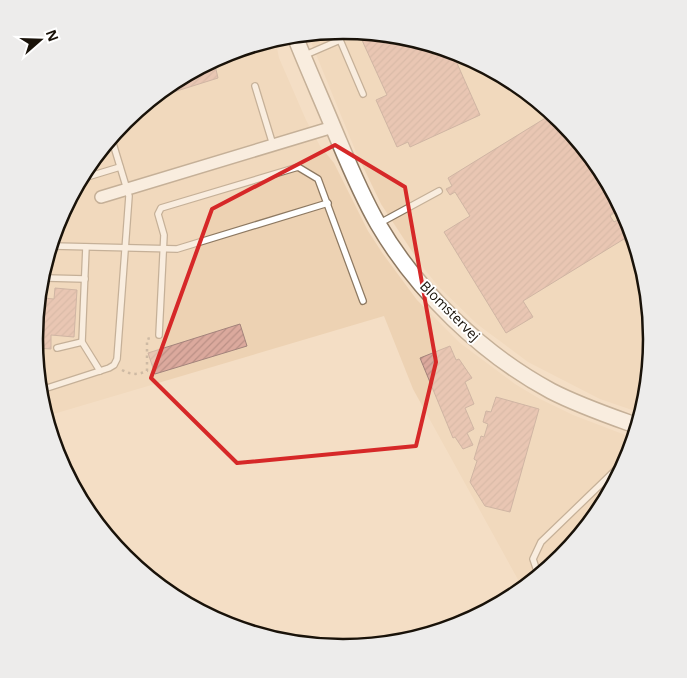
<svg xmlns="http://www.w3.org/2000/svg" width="687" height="678" font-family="'Open Sans',sans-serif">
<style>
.built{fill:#edd2b3}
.building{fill:url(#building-hatch);stroke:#a3837b}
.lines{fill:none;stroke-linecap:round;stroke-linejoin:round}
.service-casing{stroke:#8d7962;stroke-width:8}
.minor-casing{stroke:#8d7962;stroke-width:14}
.tertiary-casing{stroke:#8d7962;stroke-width:18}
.path{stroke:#a08f7d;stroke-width:2.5;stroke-dasharray:2.5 4;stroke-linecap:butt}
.service{stroke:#fff;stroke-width:5.5}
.minor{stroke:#fff;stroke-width:11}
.tertiary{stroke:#fff;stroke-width:15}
.marked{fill:none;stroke:#d62828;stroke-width:4;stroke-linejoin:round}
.labels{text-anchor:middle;stroke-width:4;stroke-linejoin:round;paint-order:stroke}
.street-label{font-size:14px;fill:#191209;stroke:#fff}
.rim{fill:none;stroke:#191209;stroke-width:2.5}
</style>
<defs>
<pattern id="building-hatch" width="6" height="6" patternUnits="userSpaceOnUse" patternTransform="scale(1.25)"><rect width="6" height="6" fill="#dba99d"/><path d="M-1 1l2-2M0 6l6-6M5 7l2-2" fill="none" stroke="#bb9086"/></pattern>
</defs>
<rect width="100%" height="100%" fill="#f4dec5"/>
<!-- built -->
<g class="built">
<path d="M344,30l118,24 100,67 67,100 23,118 -14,73 -38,-13 -72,-37 -51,-38 -38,-37 -18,-22 -40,-61 -25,-52 -47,-115z"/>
<path d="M276,43l3,15 27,62 14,26 14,17 34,68 15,23 34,46 43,43 55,41 25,15 33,16 60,23 -4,20 -67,100 -41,27 -108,-196 -29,-73 -334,99 -15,-76 23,-119 67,-100 101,-67z"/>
</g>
<!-- building -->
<g class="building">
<path d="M368,35l84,17 28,63 -70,32 -2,-5 -11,5 -21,-47 11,-5 -26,-57z"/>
<path d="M251,48l-33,10 8,-5z"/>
<path d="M214,61l4,17 -54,17z"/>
<path d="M552,114l10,7 58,87 -10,8 4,6 7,-4 11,20 4,16 -3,2 -9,-17 -101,62 10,16 -27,16 -62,-101 26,-16 -15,-24 -5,3 -4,-6 6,-3 -4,-8z"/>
<path d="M55,288l22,2 -3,47 -23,-2v14l-14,-1v4l-2,-13 8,-41 11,1z"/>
<path d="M240,324l7,22 -92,28 -7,-21z"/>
<path d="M450,346l6,14 3,-1 13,19 -7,4 9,22 -9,4 9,21 -7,4 6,12 -10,4 -8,-12 -2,1 -33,-80z"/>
<path d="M496,397l43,12 -29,103 -25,-6 -15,-24 7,-21 -3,-2 7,-23 3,1 4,-13 -5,-2 3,-11 5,1z"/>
</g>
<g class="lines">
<defs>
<g id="service">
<path d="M336,31l4,9"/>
<path d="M303,56l37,-16 23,54"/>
<path d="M255,86l18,59"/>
<path d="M87,177l33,-10"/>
<path d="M380,223l59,-32"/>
<path d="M53,246l124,3 151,-46"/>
<path d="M86,247l-4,95 18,29"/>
<path d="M47,278l38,1"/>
<path d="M159,335l5,-100 -6,-21 3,-6 137,-41 20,12 45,122"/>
<path d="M57,348l25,-6"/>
<path d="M44,389l65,-21 5,-3 3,-6 12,-163 -17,-56"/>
<path d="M538,574l-5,-15 8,-17 88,-85"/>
</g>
<path id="minor" d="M101,197l232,-70"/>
<path id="tertiary" d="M296,39c12,30 25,59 37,88 14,33 27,66 45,97 39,67 104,130 173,167 27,14 56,24 84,34"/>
</defs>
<!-- service casing -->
<use href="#service" class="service-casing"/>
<!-- minor casing -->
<use href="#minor" class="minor-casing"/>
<!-- tertiary casing -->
<use href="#tertiary" class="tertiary-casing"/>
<!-- path -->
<path class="path" d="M122,370c9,5 16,5 25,1v-32l4,-1"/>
<!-- service -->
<use href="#service" class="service"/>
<!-- minor -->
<use href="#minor" class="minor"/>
<!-- tertiary -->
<use href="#tertiary" class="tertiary"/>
</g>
<!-- marked area -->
<path d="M0 0H687V678H0ZM335,145l70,42 31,175 -20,84 -179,17 -86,-85 61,-169z" fill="#f4dec5" fill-opacity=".55" fill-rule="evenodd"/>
<path class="marked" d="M335,145l70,42 31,175 -20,84 -179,17 -86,-85 61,-169z"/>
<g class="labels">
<!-- street labels -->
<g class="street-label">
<text transform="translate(450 311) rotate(45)" y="5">Blomstervej</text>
</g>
</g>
<!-- crop -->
<path d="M0 0H687V678H0ZM43 339a300 300 0 1 1 600 0a300 300 0 1 1-600 0Z" fill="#edeceb" fill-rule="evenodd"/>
<path class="rim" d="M43 339a300 300 0 1 1 600 0a300 300 0 1 1-600 0Z"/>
<!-- north arrow -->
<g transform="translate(40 40) rotate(70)" stroke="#ffffff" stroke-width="4" paint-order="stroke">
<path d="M0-4L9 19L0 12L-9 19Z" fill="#191209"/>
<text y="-8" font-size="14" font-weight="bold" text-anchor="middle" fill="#191209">N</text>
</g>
</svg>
